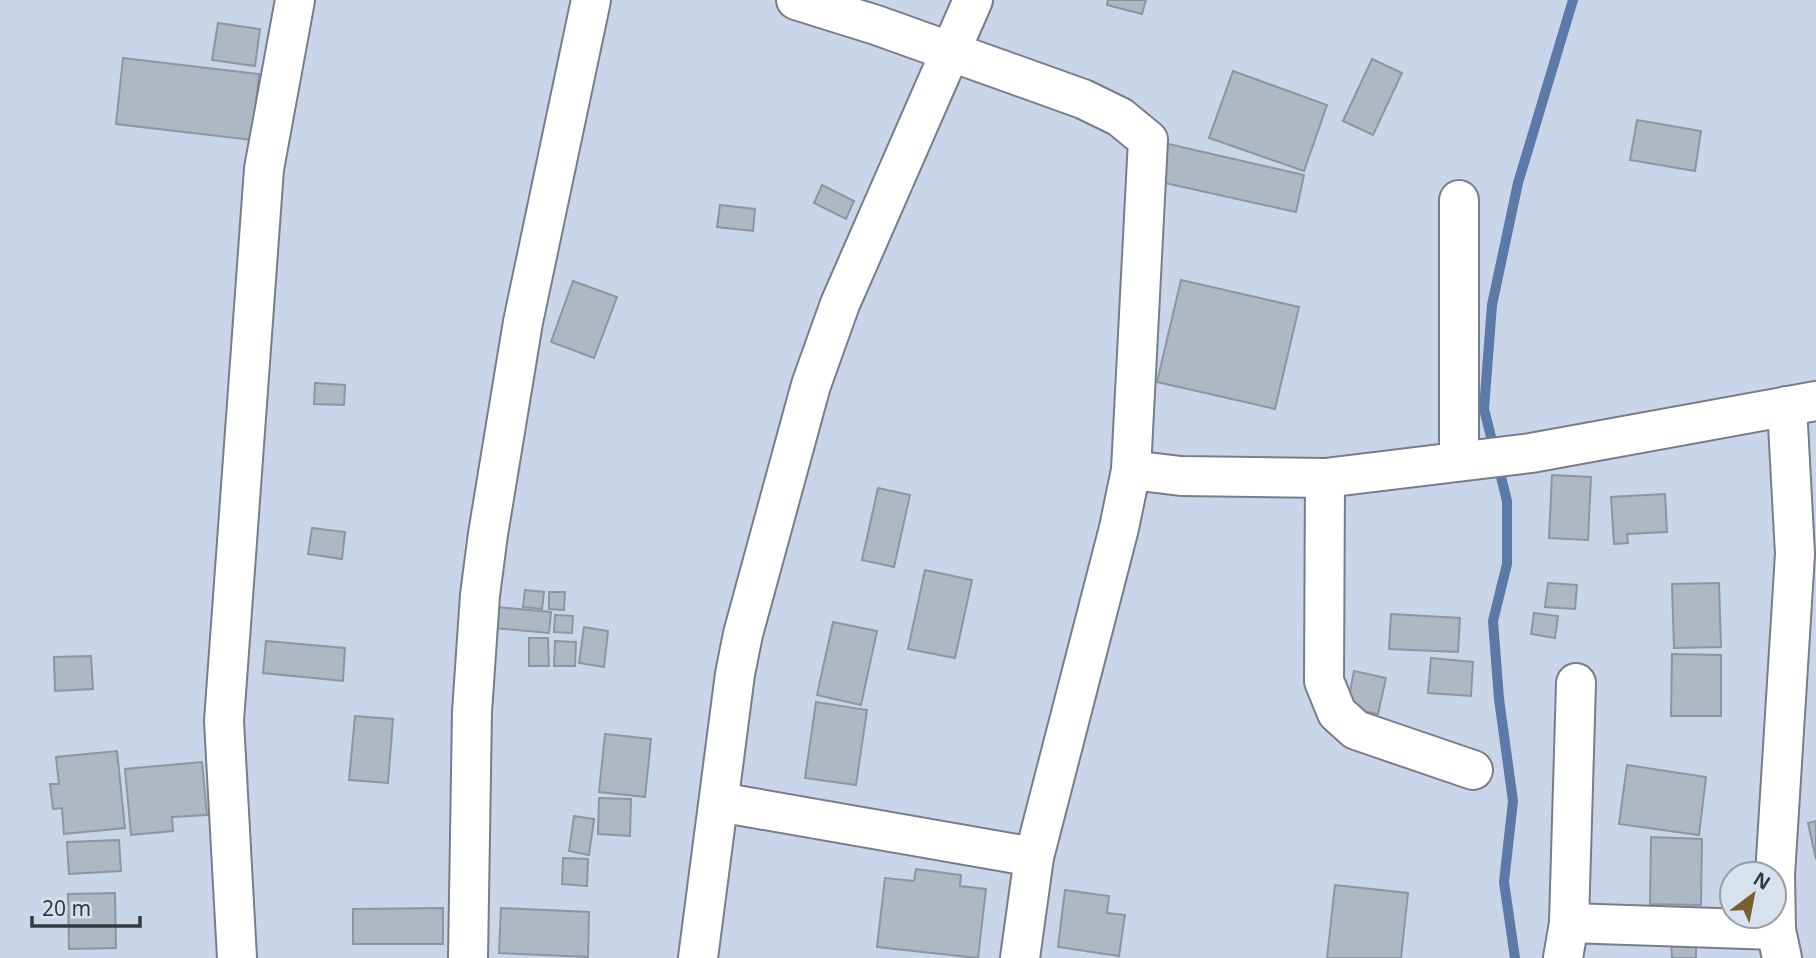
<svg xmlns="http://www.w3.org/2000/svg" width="1816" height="958" font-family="'Noto Sans',sans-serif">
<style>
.built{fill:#c9d5e9;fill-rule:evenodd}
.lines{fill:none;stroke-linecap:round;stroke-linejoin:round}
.stream{stroke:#5c7aa8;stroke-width:10}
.building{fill:#aeb7c3;stroke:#8d95a1;stroke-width:2}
.minor-casing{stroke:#777e8a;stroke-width:42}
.minor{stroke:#fff;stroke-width:38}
</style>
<rect width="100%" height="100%" fill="#d8e1ee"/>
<!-- built -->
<path class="built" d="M0,0h1816v958h-1816zM1732,874h42v42h-42z"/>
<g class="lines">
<!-- stream -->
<path class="stream" d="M1515,958l-11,-76 9,-81 -14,-102 -6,-78 14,-57v-63l-23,-92 8,-104 26,-122 55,-183"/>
</g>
<!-- building -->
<g class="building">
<path d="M1108,0h38l-4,14 -35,-9z"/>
<path d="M218,23l42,6 -5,37 -43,-6z"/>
<path d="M123,58l136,16 -7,66 -136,-16z"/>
<path d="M1372,59l30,14 -29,62 -30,-14z"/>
<path d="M1233,71l94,34 -23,66 -95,-33z"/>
<path d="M1637,120l64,11 -6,40 -65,-11z"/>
<path d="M1164,143l140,32 -8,37 -140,-31z"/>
<path d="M822,185l32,16 -8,18 -32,-16z"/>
<path d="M720,205l35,4 -2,22 -36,-4z"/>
<path d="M1181,280l118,27 -24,102 -118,-27z"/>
<path d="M573,281l44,16 -23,61 -43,-16z"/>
<path d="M315,383l30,2 -1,20 -30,-1z"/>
<path d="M1552,475l39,2 -3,63 -39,-2z"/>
<path d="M878,488l32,7 -16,72 -32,-7z"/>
<path d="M1665,494l2,38 -40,2 1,9 -14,1 -3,-47z"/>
<path d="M312,528l33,4 -3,27 -34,-5z"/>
<path d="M925,570l47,10 -17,78 -47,-9z"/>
<path d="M1548,583l29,2 -2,24 -30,-2z"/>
<path d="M1719,583l2,64 -47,1 -2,-64z"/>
<path d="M525,590l19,2 -2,17 -19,-2z"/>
<path d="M549,592h16l-1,18 -15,-1z"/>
<path d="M496,607l55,5 -2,21 -54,-5z"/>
<path d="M1534,613l24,3 -3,22 -24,-4z"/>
<path d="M1391,614l69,4 -2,34 -69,-3z"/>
<path d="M555,615l18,1 -1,17 -18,-1z"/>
<path d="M833,622l44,9 -16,74 -44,-10z"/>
<path d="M584,627l24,4 -4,36 -25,-4z"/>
<path d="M529,638h19l1,28h-20z"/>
<path d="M266,641l79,7 -2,33 -80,-8z"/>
<path d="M555,641l21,1 -1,24h-21z"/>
<path d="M1672,654l49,1v61h-50z"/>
<path d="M91,656l2,33 -38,2 -1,-34z"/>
<path d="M1431,658l42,4 -2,34 -43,-3z"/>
<path d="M1354,671l32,7 -8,36 -31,-6z"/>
<path d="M816,702l51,8 -11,75 -51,-7z"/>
<path d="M355,716l38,3 -5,64 -39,-3z"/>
<path d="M605,734l46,5 -6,58 -46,-5z"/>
<path d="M117,751l8,77 -61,6 -2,-26 -9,1 -3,-25h9l-3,-27z"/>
<path d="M202,762l5,53 -35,2 1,14 -42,4 -6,-66z"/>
<path d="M1627,765l79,12 -7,58 -80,-11z"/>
<path d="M599,798l32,1 -1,37 -32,-2z"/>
<path d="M574,816l20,3 -5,36 -20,-4z"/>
<path d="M1816,821v38l-8,-36z"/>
<path d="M1651,837l51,2 -1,66 -51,-1z"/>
<path d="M119,840l2,31 -52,3 -2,-32z"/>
<path d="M563,858l25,1 -1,27 -25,-2z"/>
<path d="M916,869l45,6 -1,11 26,3 -8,69 -101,-11 8,-69 29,3z"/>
<path d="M1335,885l73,8 -7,65h-74z"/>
<path d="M1065,890l44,6 -2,17 18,2 -6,41 -61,-9z"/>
<path d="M115,893l1,55 -47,1 -1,-55z"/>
<path d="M443,908v36h-90v-35z"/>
<path d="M501,908l88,4 -1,45 -89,-4z"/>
<path d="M1696,939v19h-24l-1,-18z"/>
</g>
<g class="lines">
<defs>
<g id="minor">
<path d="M796,0l80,25 207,74 37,18 28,23 -17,330 -12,58 -85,329 -14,101"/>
<path d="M1459,200v261"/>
<path d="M1131,470l50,6 144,2 206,-25 285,-52"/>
<path d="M1325,478l-1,203 13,32 19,17 117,40"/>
<path d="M719,802l315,55"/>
<path d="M1569,923l207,7"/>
<path d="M237,958l-13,-237 40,-552 31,-169"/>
<path d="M468,958l4,-246 8,-117 8,-61 35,-212 68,-322"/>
<path d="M698,958l37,-284 8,-40 68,-249 29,-81 133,-304"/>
<path d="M1563,958l6,-35 7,-240"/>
<path d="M1782,958l-6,-28 -1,-55 20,-321 -8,-148"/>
</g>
</defs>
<!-- minor casing -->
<use href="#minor" class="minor-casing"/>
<!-- minor -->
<use href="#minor" class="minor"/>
</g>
<!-- north arrow -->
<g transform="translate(1753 895) rotate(32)"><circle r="33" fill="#d8e1ee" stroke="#979ea8" stroke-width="2"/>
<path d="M0-5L12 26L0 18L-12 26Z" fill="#795e30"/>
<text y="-10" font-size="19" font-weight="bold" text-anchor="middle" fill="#35393e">N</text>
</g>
<!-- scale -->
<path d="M32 916v10h108v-10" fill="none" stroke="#35393e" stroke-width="3.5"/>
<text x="42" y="916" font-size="21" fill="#35393e" stroke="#d8e1ee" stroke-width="5" paint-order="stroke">20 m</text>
</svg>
